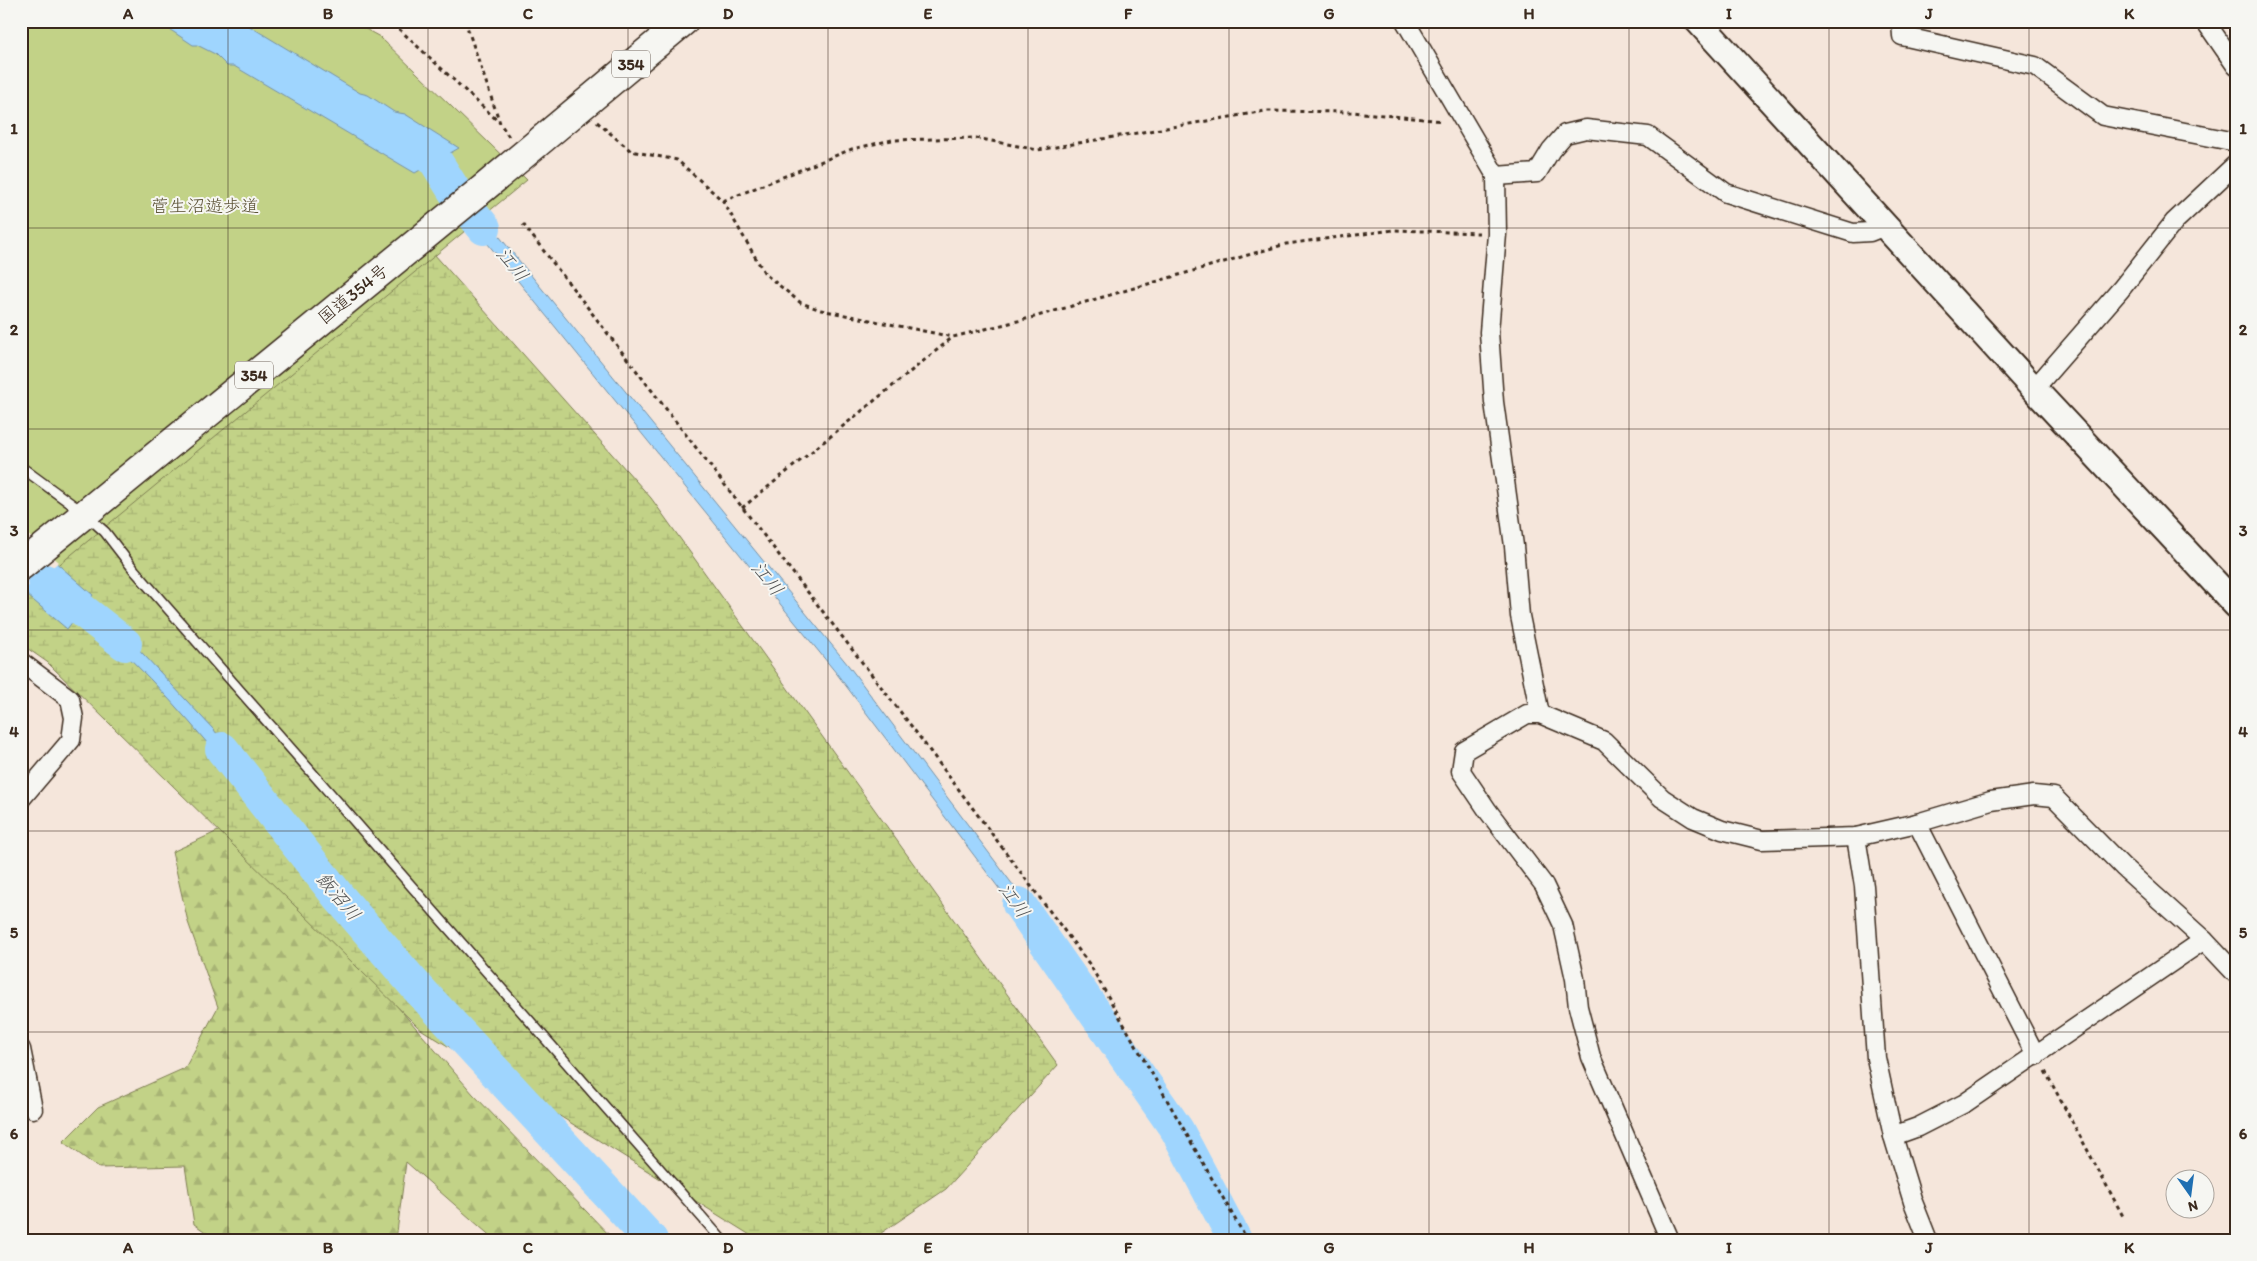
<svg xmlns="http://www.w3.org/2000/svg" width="2257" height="1261" font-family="Itim,'Klee One',sans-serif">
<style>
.forest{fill:url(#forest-firs);stroke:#7e7e52}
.wetland{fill:url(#wetland-marsh);stroke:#7e7e52}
.park{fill:#c2d287;stroke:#7e7e52}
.water{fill:#9fd5fe;stroke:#7791a4}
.pier{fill:#f5e6db}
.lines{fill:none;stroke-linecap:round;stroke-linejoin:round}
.river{stroke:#9fd5fe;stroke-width:34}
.lane-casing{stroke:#3b2a1e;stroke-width:12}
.street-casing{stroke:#3b2a1e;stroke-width:21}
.secondary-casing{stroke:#3b2a1e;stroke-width:29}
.highway-casing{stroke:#3b2a1e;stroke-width:31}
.path{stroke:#3b2a1e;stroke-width:3;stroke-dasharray:4 4;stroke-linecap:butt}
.lane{stroke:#f6f6f2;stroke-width:9}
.street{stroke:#f6f6f2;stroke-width:18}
.secondary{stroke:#f6f6f2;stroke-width:25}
.highway{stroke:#f6f6f2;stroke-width:28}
.grid{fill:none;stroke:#3b2a1e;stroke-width:1;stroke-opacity:0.55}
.labels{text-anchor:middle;stroke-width:4;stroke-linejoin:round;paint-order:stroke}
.shield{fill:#f6f6f2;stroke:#73675e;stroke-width:1}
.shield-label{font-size:16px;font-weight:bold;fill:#3b2a1e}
.park-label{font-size:18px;fill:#5d5438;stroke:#f6f6f2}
.street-label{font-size:18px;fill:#3b2a1e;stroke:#f6f6f2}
.water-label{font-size:19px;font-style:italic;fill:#545556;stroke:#f6f6f2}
.neatline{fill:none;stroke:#3b2a1e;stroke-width:2}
.grid-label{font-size:16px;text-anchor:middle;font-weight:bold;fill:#3b2a1e}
</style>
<defs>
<pattern id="forest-firs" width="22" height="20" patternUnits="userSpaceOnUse" patternTransform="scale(1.25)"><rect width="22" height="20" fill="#c2d287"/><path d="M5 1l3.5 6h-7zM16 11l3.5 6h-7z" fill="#a8b474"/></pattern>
<pattern id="wetland-marsh" width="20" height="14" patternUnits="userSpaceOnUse" patternTransform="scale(1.25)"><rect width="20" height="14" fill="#c2d287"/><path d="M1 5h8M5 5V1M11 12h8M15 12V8" fill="none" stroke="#a8b474"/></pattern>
</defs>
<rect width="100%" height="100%" fill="#f5e6db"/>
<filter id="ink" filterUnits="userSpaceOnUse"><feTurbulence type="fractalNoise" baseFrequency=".02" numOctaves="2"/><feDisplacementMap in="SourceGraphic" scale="10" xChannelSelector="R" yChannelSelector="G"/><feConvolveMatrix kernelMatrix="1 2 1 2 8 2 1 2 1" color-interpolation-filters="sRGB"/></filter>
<g filter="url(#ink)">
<!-- forest -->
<path class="forest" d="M238,822l235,272 141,146h-119l-89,-78 -10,78h-179l-23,-16 -9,-58 -86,2 -36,-26 35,-35 87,-39 33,-61 -30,-85 -16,-70z"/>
<!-- wetland -->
<path class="wetland" d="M378,191l273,307 407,567 -112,124 -75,51h-113l-339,-212 -372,-366 -26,-18v-112z"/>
<!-- park -->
<path class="park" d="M21,21h330l29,16 147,143 -506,416z"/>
<!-- water -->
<g class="water">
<path d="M157,21h84l119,72 8,2 26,17 11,2 54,34 -44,25 -181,-107h-7l-12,-12 -18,-9h-4z"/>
<path d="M460,188l388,477 204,272 -11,7 -204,-270 -388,-478z"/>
<path d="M21,532l72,63 -26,34 -46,-39z"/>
<path d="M91,614l40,27 83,89 41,53 -10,7c-48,-62 -100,-121 -159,-172z"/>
</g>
<!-- pier -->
<path class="pier" d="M27,534l32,28 -38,30v-52z"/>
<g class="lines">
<!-- river -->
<g class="river">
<path d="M398,137l37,23 20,32 29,36"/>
<path d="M45,581l80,63"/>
<path d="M222,749l116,147 76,88 237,256"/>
<path d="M1019,904l158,226 58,110"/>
</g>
<defs>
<path id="lane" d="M21,467l64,47 20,18 30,39 587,669"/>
<g id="street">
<path d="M1405,21l91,155 1,58 -8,98 5,70 20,144 6,70 20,98"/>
<path d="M1901,21l1,15 133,30 68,50 133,26"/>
<path d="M2205,21l31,45"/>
<path d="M1496,176l41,-3 14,-23 14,-16 21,-5 62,7 78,57 127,40 17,-1 15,-6"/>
<path d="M2034,389l87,-100 53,-67 62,-58"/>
<path d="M21,662l49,37 4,19 -3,22 -50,59"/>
<path d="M1917,823l119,233"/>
<path d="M1856,837l8,49 12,172 17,78 20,66 15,38"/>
<path d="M21,1049l12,60"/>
<path d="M1893,1136l25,-9 47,-24 239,-163"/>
<path d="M1670,1240l-79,-183 -13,-50 -3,-28 -12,-54 -19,-40 -56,-74 -27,-40 3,-20 63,-37h13l64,27 58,57 31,20 29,12 40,10 94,-3 61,-14 74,-22 43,-6 20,2 69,70 81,73 32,34"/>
</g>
<path id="secondary" d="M1698,21l336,368 202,216"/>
<path id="highway" d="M21,566l465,-380 198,-165"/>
</defs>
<!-- lane casing -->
<use href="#lane" class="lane-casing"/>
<!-- street casing -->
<use href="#street" class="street-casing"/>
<!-- secondary casing -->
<use href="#secondary" class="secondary-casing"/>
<!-- highway casing -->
<use href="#highway" class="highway-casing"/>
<!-- path -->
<g class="path">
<path d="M385,21l15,9 100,93"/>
<path d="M465,21l35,102 9,14"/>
<path d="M597,122l34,29 46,9 46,41 42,73 36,29 20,7 132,27"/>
<path d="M723,201l129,-52 40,-9 84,-2 62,12 227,-39 88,1 90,9"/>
<path d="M523,224l386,499 181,242 157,275"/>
<path d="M742,508l211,-171 81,-20 252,-73 108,-14 85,3"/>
<path d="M2045,1071l79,147"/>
</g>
<!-- lane -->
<use href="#lane" class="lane"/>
<!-- street -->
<use href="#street" class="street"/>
<!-- secondary -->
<use href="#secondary" class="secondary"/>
<!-- highway -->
<use href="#highway" class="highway"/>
</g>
</g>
<!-- grid -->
<path class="grid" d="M228,21v1219M428,21v1219M628,21v1219M828,21v1219M1028,21v1219M1229,21v1219M1429,21v1219M1629,21v1219M1829,21v1219M2029,21v1219M21,228h2215M21,429h2215M21,630h2215M21,831h2215M21,1032h2215"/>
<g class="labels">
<!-- shield labels -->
<g class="shield">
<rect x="612" y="50.5" width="38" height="27" rx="4"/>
<rect x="235" y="361.5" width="38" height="27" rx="4"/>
</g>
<g class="shield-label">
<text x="631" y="70">354</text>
<text x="254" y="381">354</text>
</g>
<!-- park labels -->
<g class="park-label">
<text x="205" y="212">菅生沼遊歩道</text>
</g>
<!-- street labels -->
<g class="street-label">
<text transform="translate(353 294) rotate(-39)" y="6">国道354号</text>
</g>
<!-- water labels -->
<g class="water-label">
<text transform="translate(513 264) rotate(51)" y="7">江川</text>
<text transform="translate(768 578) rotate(51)" y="7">江川</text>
<text transform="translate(339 896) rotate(50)" y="7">飯沼川</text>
<text transform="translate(1015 900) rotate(55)" y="7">江川</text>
</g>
</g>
<!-- margin -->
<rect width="2257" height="1261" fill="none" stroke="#f6f6f2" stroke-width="55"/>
<!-- north arrow -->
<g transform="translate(2190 1194) rotate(166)"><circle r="24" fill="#f6f6f2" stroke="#aba49d"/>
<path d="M0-4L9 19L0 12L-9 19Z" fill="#1f6fb2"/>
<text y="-8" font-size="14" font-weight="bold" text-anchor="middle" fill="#3b2a1e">N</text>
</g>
<rect x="28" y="28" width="2202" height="1206" class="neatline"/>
<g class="grid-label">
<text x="128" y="19">A</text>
<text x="328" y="19">B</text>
<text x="528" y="19">C</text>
<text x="728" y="19">D</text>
<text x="928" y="19">E</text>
<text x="1128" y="19">F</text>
<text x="1329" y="19">G</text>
<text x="1529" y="19">H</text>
<text x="1729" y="19">I</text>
<text x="1929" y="19">J</text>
<text x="2129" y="19">K</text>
<text x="14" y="134">1</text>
<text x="2243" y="134">1</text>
<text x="14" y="335">2</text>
<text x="2243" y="335">2</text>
<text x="14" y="536">3</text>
<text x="2243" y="536">3</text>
<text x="14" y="737">4</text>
<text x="2243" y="737">4</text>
<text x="14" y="938">5</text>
<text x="2243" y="938">5</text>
<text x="14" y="1139">6</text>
<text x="2243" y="1139">6</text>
<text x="128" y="1253">A</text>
<text x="328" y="1253">B</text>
<text x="528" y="1253">C</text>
<text x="728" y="1253">D</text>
<text x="928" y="1253">E</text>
<text x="1128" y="1253">F</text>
<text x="1329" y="1253">G</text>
<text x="1529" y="1253">H</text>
<text x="1729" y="1253">I</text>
<text x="1929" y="1253">J</text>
<text x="2129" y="1253">K</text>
</g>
</svg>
